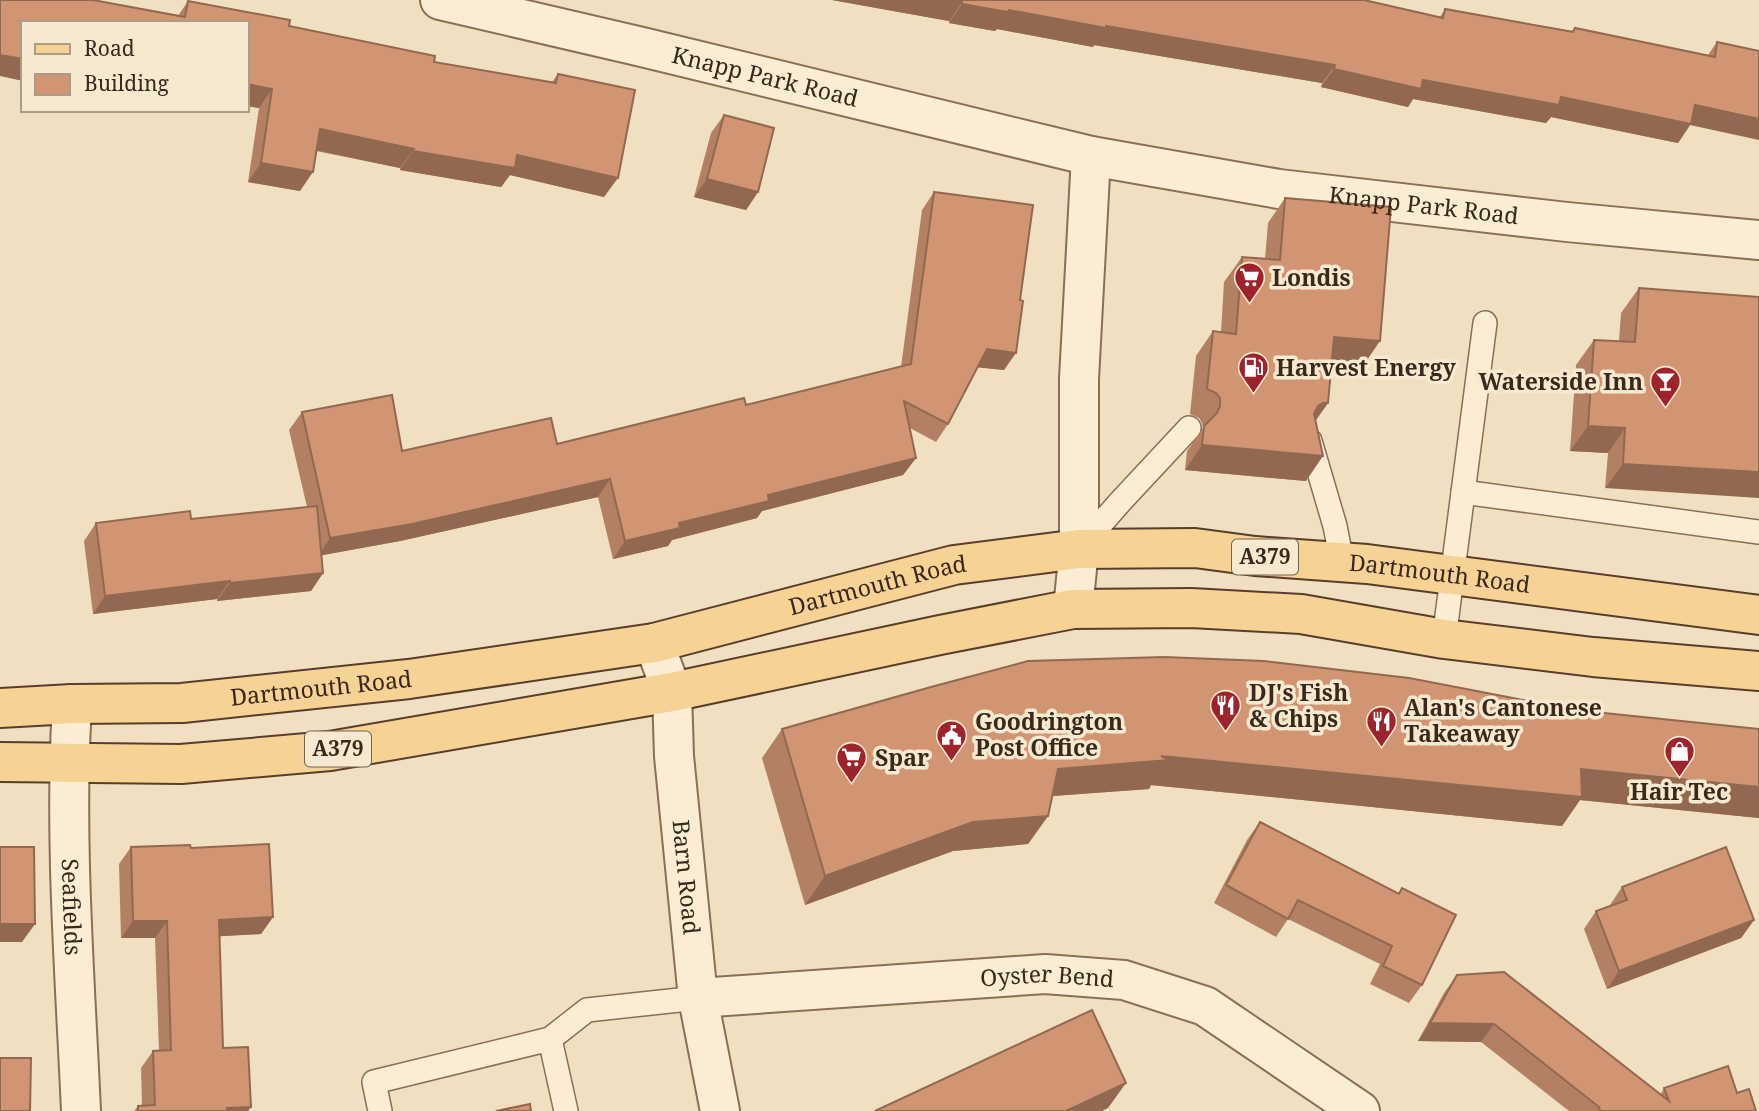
<svg xmlns="http://www.w3.org/2000/svg" width="1759" height="1111" font-family="'Noto Serif',serif">
<style>
.lines{fill:none;stroke-linecap:round;stroke-linejoin:round}
.lane-casing{stroke:#8a6f57;stroke-width:26}
.street-casing{stroke:#8a6f57;stroke-width:42}
.primary-casing{stroke:#583d2c;stroke-width:42}
.lane{stroke:#fbedd4;stroke-width:23}
.street{stroke:#fbedd4;stroke-width:38}
.primary{stroke:#f6d295;stroke-width:38}
.wall{fill:#b48064}
.shaded-wall{fill:#926851}
.building{fill:#d19574;stroke:#926851;stroke-width:2}
.labels{text-anchor:middle;stroke-width:7;stroke-linejoin:round;paint-order:stroke}
.shield{fill:#f7e9d0;stroke:#726252;stroke-width:2}
.shield-label{font-size:21px;font-weight:bold;fill:#39281c}
.street-label{font-size:23px;fill:#39281c;stroke:#f7e9d0}
.poi-label{font-size:23px;font-weight:bold;fill:#39281c;stroke:#f7e9d0;text-anchor:start}
</style>
<rect width="100%" height="100%" fill="#f0dfc0"/>
<g class="lines">
<defs>
<g id="lane">
<path d="M1310,441l25,85 7,36"/>
<path d="M1463,492l296,40"/>
<path d="M1079,549l41,-47 69,-74"/>
<path d="M1444,639l41,-316"/>
<path d="M550,1039l16,72"/>
<path d="M380,1111l-6,-29 176,-43 37,-29 111,-12"/>
</g>
<g id="street">
<path id="s1" d="M440,0l202,47 449,109 188,33 288,33 192,18"/>
<path d="M1073,609l6,-60v-170l12,-223"/>
<path id="s2" d="M654,643l18,49 2,64 24,242 22,113"/>
<path id="s3" d="M72,704c-8,136 3,272 9,407"/>
<path id="s4" d="M698,998l347,-24 79,6 81,26 155,105"/>
</g>
<g id="primary">
<path id="s5" d="M0,708l72,-4 110,-1 227,-24 245,-36 300,-78 125,-16 116,-1 60,8 112,8 392,51"/>
<path d="M0,762l181,2 149,-13 342,-59 268,-57 133,-26 118,-1 110,6 143,25 149,18 166,14"/>
</g>
</defs>
<!-- lane casing -->
<use href="#lane" class="lane-casing"/>
<!-- street casing -->
<use href="#street" class="street-casing"/>
<!-- primary casing -->
<use href="#primary" class="primary-casing"/>
<!-- lane -->
<use href="#lane" class="lane"/>
<!-- street -->
<use href="#street" class="street"/>
<!-- primary -->
<use href="#primary" class="primary"/>
</g>
<!-- wall -->
<g class="wall">
<path d="M832,0h532l76,17 5,-8 127,22 3,-3 133,27 9,-13 42,9 -69,74 -12,18 -127,-26 -5,6 -133,-24 -5,8 -87,-20 1,-4 -228,-38 -1,2 -96,-18 -2,2 -46,-8v-2z"/>
<path d="M188,1l246,61 118,20 6,-8 46,123 -94,-22 -9,12 -101,-17v-2l-84,-17 -16,40 -52,-9 11,-74 -12,-2v-83h-224l155,-7z"/>
<path d="M724,115l34,77 -12,18 -52,-13 17,-64z"/>
<path d="M934,192l70,178 -27,-3 -29,57 -12,18 -26,-14 6,30 -13,17 -141,36 -5,7 -85,22 -4,6 -55,13 -15,-62 -198,44 -78,14 1,18 -12,18 -94,10v-2l-124,15 -9,-73 12,-18 95,-4 116,-12 -18,-77 13,-18 100,39 155,-7 189,-39 155,-38 21,-157z"/>
<path d="M1285,198l78,168 -31,-2 -4,39 -13,18 -9,60 -121,-11 2,-19 16,-23 -1,-5 -3,-5 -9,-4 6,-58 17,-25 8,1 3,-50 18,-25 23,2 3,-36z"/>
<path d="M1639,288l120,9 -154,191 3,-35 -38,-2 6,-86 18,-25 25,1 2,-28z"/>
<path d="M1575,710l184,19v89l-179,-18 -18,26 -411,-41 -2,4 -96,7 -5,20 -20,28 -75,7 -148,54 -43,-147 20,-29z"/>
<path d="M1260,822l138,72 4,-6 20,97 -13,18 -39,-19 10,-20 -92,-45 -12,18 -62,-34 33,-63z"/>
<path d="M131,847l60,1 82,69 -12,17 -42,2 4,112 25,63h-114l4,-5 4,-1 -1,-37 12,-17h6l-4,-113h-34l-2,-74z"/>
<path d="M1622,887l132,33 -13,18 -134,51 -23,-60 12,-18 14,-5v-1z"/>
<path d="M1457,975l204,119 3,-6 73,5 19,18h-187l-88,-69 -63,-1 26,-48z"/>
</g>
<!-- shaded-wall -->
<g class="shaded-wall">
<path d="M832,0h117l13,2 -13,19z"/>
<path d="M962,4l47,6 97,16 229,39 -13,18 -228,-38 -1,2 -96,-18 -2,2 -46,-8z"/>
<path d="M0,55l23,4v22l-23,-5z"/>
<path d="M1334,69l227,28 134,8 64,14v21l-69,-15 -12,18 -127,-26 -5,6 -133,-24 -5,8 -87,-20z"/>
<path d="M247,84l25,5 -13,19 -12,-2z"/>
<path d="M320,129l94,20 -14,19 -94,-20z"/>
<path d="M413,151l104,4 101,23 -14,19 -94,-22 -9,12 -101,-17z"/>
<path d="M261,163l52,9 -13,19 -52,-9z"/>
<path d="M707,179l51,13 -12,18 -52,-13z"/>
<path d="M1334,337l46,4 -17,25 -46,-4z"/>
<path d="M987,349l29,4 -12,17 -30,-3z"/>
<path d="M1323,403h5l-17,24 -6,1 13,-22z"/>
<path d="M1588,426l37,2 -17,25 -38,-2z"/>
<path d="M1202,445l121,11 -17,25 -121,-11z"/>
<path d="M916,458l-13,17 -141,36 -5,7 -85,22 -4,6 -55,13 12,-18 54,-18 89,-28z"/>
<path d="M1623,464l136,8v26l-154,-10z"/>
<path d="M610,479l-12,18 -198,44 -82,15 12,-18z"/>
<path d="M323,573l-12,18 -94,10 13,-18z"/>
<path d="M230,581l-13,18 -124,15 12,-18z"/>
<path d="M1161,756l420,13 178,18v31l-179,-18 -18,26 -411,-41 -2,4 -111,8 20,-28z"/>
<path d="M1048,816l-20,28 -75,7 -148,54 20,-29 148,-54z"/>
<path d="M273,917l-12,17 -54,3 12,-17z"/>
<path d="M1754,920l-13,18 -134,51 12,-18z"/>
<path d="M133,921h34l-12,17h-34z"/>
<path d="M0,924h35l-13,18h-22z"/>
<path d="M1430,1023l64,1 -13,18 -63,-1z"/>
<path d="M1126,1083l-18,25 -6,3h-36z"/>
<path d="M251,1107l-3,4h-22l1,-3z"/>
</g>
<!-- building -->
<g class="building">
<path d="M0,0h93l92,17 3,-16 102,19 -1,6 146,30 -1,6 122,21 2,-9 77,16 -17,88 -101,-23 -2,13 -102,-17 1,-2 -94,-20 -7,43 -52,-9 11,-74 -25,-5v-61h-224v36l-23,-4z"/>
<path d="M949,0h415l79,18 2,-9 128,23 2,-4 140,29 2,-15 42,9v68l-64,-14 -4,19 -130,-27 -2,8 -136,-25 -2,9 -87,-20 1,-4 -229,-39v2l-97,-18 -1,2 -46,-8v-2z"/>
<path d="M724,115l50,13 -16,64 -51,-13z"/>
<path d="M934,192l99,13 -13,95 3,1 -7,52 -29,-4 -39,75 -44,-23 12,57 -148,37 1,6 -90,22 1,5 -55,13 -15,-62 -198,45 -82,14 -28,-126 90,-17 10,56 149,-33 6,26 187,-46 2,7 165,-41z"/>
<path d="M1285,198l106,9 -11,134 -46,-4 -6,66h-5l-5,3 -4,8 9,42 -121,-11 2,-19 13,-13 3,-7v-8l-4,-5 -9,-4 6,-58 23,3 6,-77 38,3z"/>
<path d="M1639,288l120,9v175l-136,-8 2,-36 -37,-2 6,-86 41,2z"/>
<path d="M317,506l6,67 -93,10v-2l-125,15 -9,-73 94,-12 1,8z"/>
<path d="M1164,657l100,4 145,17 166,32 184,19v58l-178,-18 1,28 -421,-41 8,4 -111,9 -10,47 -75,6 -148,54 -43,-147 149,-42 97,-26z"/>
<path d="M1260,822l139,72 3,-6 54,27 -34,70 -39,-19 9,-20 -94,-46 -10,19 -62,-34z"/>
<path d="M269,844l4,73 -54,3 4,128 25,-1 3,60 -24,1v3h-89v-5l17,-1 -2,-54 18,-1 -4,-129h-34l-2,-74 59,-2 1,3z"/>
<path d="M0,847h34l1,77h-35z"/>
<path d="M1726,847l28,73 -135,51 -23,-60 31,-11 -5,-13z"/>
<path d="M1504,972l165,129 -5,-13 64,-22 9,27 12,-4 7,22h-156l-1,-4 -105,-83 -64,-1 27,-48z"/>
<path d="M1092,1010l34,73 -60,28h-191z"/>
<path d="M0,1058h31l-1,53h-30z"/>
<path d="M530,1104l1,7h-35z"/>
</g>
<!-- icons -->
<defs>
<symbol id="supermarket-pin" viewBox="-11 -11 22 30"><path d="M0 17L-7.5 6A9.5 9.5 0 1 1 7.5 6Z" fill="#9d242c" stroke="#f7e9d0"/><path d="M-6-5.5h2.5l.6 2H6L4.5 2H-2.5L-4.4-4H-6ZM-1.5 3.2a1.3 1.3 0 1 0 .1 0ZM3 3.2a1.3 1.3 0 1 0 .1 0Z" fill="#fff"/></symbol>
<symbol id="fuel-pin" viewBox="-11 -11 22 30"><path d="M0 17L-7.5 6A9.5 9.5 0 1 1 7.5 6Z" fill="#9d242c" stroke="#f7e9d0"/><path d="M-5.5-6h7V0h2V4h1.3V-2.5L3-4.5l.8-.8L6-3V5H2.5V1h-1V6h-7ZM-4.2-4.7v3.2H.2V-4.7Z" fill="#fff"/></symbol>
<symbol id="bar-pin" viewBox="-11 -11 22 30"><path d="M0 17L-7.5 6A9.5 9.5 0 1 1 7.5 6Z" fill="#9d242c" stroke="#f7e9d0"/><path d="M-6-5H6L.8 .8V4.5H3.5V6h-7V4.5H-.8V.8Z" fill="#fff"/></symbol>
<symbol id="restaurant-pin" viewBox="-11 -11 22 30"><path d="M0 17L-7.5 6A9.5 9.5 0 1 1 7.5 6Z" fill="#9d242c" stroke="#f7e9d0"/><path d="M-5-6h1v4h1v-4h1v4h1v-4h1v5L-1.5 .5V6h-2V.5L-5-1ZM5-6V6H3V1.5H1.5Q1.5-4 5-6Z" fill="#fff"/></symbol>
<symbol id="civic-pin" viewBox="-11 -11 22 30"><path d="M0 17L-7.5 6A9.5 9.5 0 1 1 7.5 6Z" fill="#9d242c" stroke="#f7e9d0"/><path d="M-.6-6.5H3V-4.5H.6V-3L4-1V1h2V6H-6V1h2V-1L-.6-3ZM-1.2 2.5V6h2.4V2.5Z" fill="#fff"/></symbol>
<symbol id="shop-pin" viewBox="-11 -11 22 30"><path d="M0 17L-7.5 6A9.5 9.5 0 1 1 7.5 6Z" fill="#9d242c" stroke="#f7e9d0"/><path d="M-5-2.5h2.3a2.7 3.5 0 0 1 5.4 0H5L5.5 6h-11ZM-1.5-2.5h3a1.5 2.3 0 0 0-3 0Z" fill="#fff"/></symbol>
</defs>
<g fill-rule="evenodd">
<use href="#supermarket-pin" x="1232" y="260" width="35" height="47"/>
<use href="#fuel-pin" x="1236" y="350" width="35" height="47"/>
<use href="#bar-pin" x="1648" y="364" width="35" height="47"/>
<use href="#restaurant-pin" x="1208" y="688" width="35" height="47"/>
<use href="#restaurant-pin" x="1364" y="704" width="35" height="47"/>
<use href="#civic-pin" x="934" y="718" width="35" height="47"/>
<use href="#shop-pin" x="1662" y="734" width="35" height="47"/>
<use href="#supermarket-pin" x="834" y="740" width="35" height="47"/>
</g>
<g class="labels">
<!-- shield labels -->
<g class="shield">
<rect x="1232" y="539.5" width="66" height="35" rx="5"/>
<rect x="305" y="731.5" width="66" height="35" rx="5"/>
</g>
<g class="shield-label">
<text x="1265" y="564">A379</text>
<text x="338" y="756">A379</text>
</g>
<!-- street labels -->
<g class="street-label">
<text dy="8" stroke="none"><textPath href="#s1" startOffset="334">Knapp Park Road</textPath></text>
<text dy="8" stroke="none"><textPath href="#s1" startOffset="1006">Knapp Park Road</textPath></text>
<text dy="8" stroke="none"><textPath href="#s5" startOffset="1456">Dartmouth Road</textPath></text>
<text dy="8" stroke="none"><textPath href="#s5" startOffset="889">Dartmouth Road</textPath></text>
<text dy="8" stroke="none"><textPath href="#s5" startOffset="322">Dartmouth Road</textPath></text>
<text dy="8" stroke="none"><textPath href="#s2" startOffset="238">Barn Road</textPath></text>
<text dy="8" stroke="none"><textPath href="#s3" startOffset="203">Seafields</textPath></text>
<text dy="8" stroke="none"><textPath href="#s4" startOffset="350">Oyster Bend</textPath></text>
</g>
<!-- poi labels -->
<g class="poi-label">
<text x="1272" y="286">Londis</text>
<text x="1276" y="376">Harvest Energy</text>
<text x="1643" y="390" text-anchor="end">Waterside Inn</text>
<text x="1249" y="701">DJ's Fish<tspan x="1249" dy="26">&amp; Chips</tspan></text>
<text x="1404" y="716">Alan's Cantonese<tspan x="1404" dy="26">Takeaway</tspan></text>
<text x="975" y="730">Goodrington<tspan x="975" dy="26">Post Office</tspan></text>
<text x="875" y="766">Spar</text>
<text x="1679" y="800" text-anchor="middle">Hair Tec</text>
</g>
</g>
<!-- legend -->
<rect x="21" y="21" width="228" height="91" fill="#f7e9d0" stroke="#ab9c88" stroke-width="2"/>
<rect x="35" y="44" width="35" height="10" fill="#f6d295" stroke="#ab9c88" stroke-width="2"/>
<text x="84" y="56" font-size="21" fill="#39281c">Road</text>
<rect x="35" y="74" width="35" height="21" fill="#d19574" stroke="#ab9c88" stroke-width="2"/>
<text x="84" y="91" font-size="21" fill="#39281c">Building</text>
</svg>
